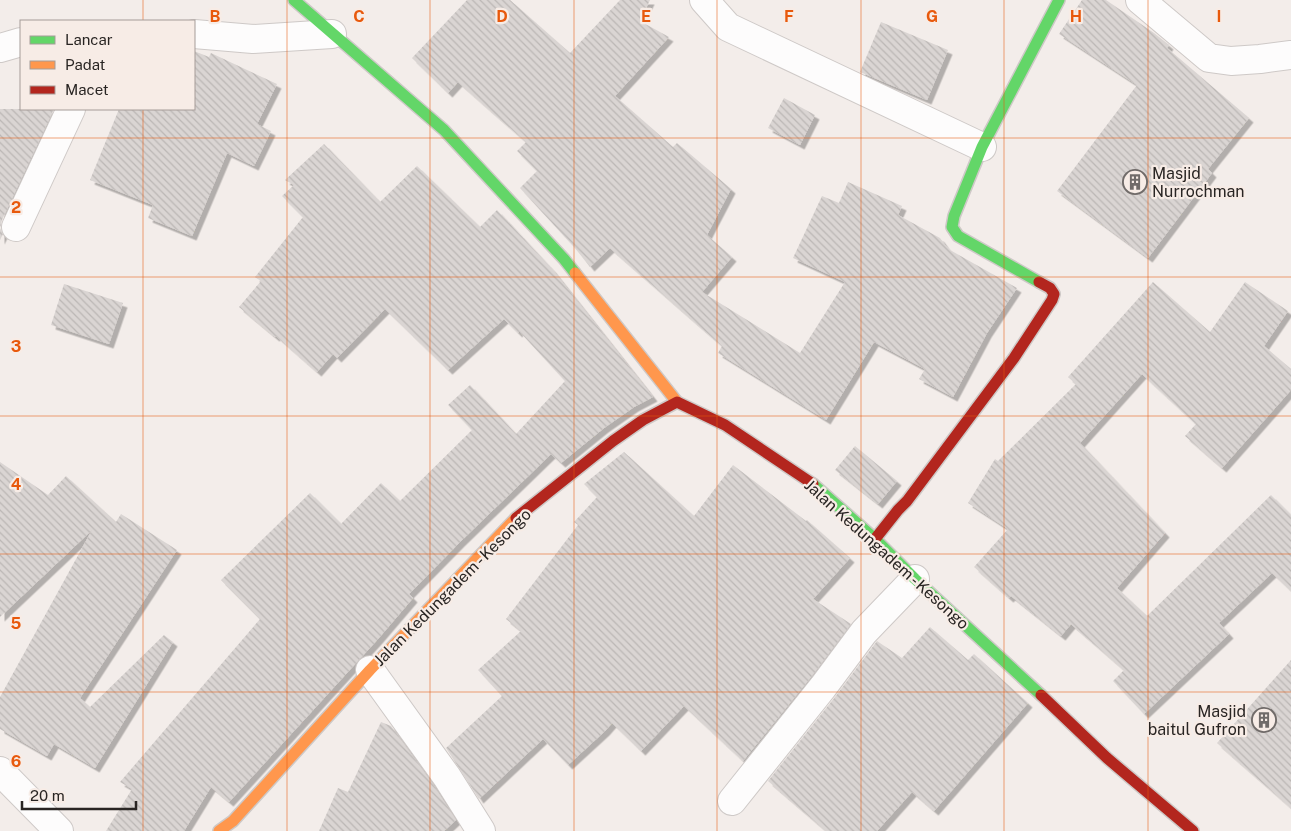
<svg xmlns="http://www.w3.org/2000/svg" width="1291" height="831" font-family="'Public Sans',sans-serif">
<style>
.building{fill:url(#building-back-hatch);filter:url(#shadow)}
.lines{fill:none;stroke-linecap:round;stroke-linejoin:round}
.street-casing{stroke:#cec9c7;stroke-width:30}
.fast-casing{stroke:#cec9c7;stroke-width:14}
.slow-casing{stroke:#cec9c7;stroke-width:14}
.jam-casing{stroke:#cec9c7;stroke-width:14}
.street{stroke:#fdfcfc;stroke-width:28}
.fast{stroke:#63d668;stroke-width:11}
.slow{stroke:#ff974d;stroke-width:11}
.jam{stroke:#b3261e;stroke-width:11}
.grid{fill:none;stroke:#e8590c;stroke-width:1;stroke-opacity:0.55}
.labels{text-anchor:middle;stroke-width:4.5;stroke-linejoin:round;paint-order:stroke}
.poi-label{font-size:16px;fill:#292523;stroke:#f7ece6;text-anchor:start}
.street-label{font-size:16px;fill:#292523;stroke:#f7ece6}
.grid-label{font-size:16px;text-anchor:middle;font-weight:bold;fill:#e8590c;stroke:#f7ece6;stroke-width:4.5;stroke-linejoin:round;paint-order:stroke}
</style>
<defs>
<pattern id="building-back-hatch" width="6" height="6" patternUnits="userSpaceOnUse" patternTransform="scale(1.25)"><rect width="6" height="6" fill="#dad5d3"/><path d="M-1 5l2 2M0 0l6 6M5-1l2 2" fill="none" stroke="#bbb7b5"/></pattern>
<filter id="shadow"><feDropShadow dx="4.5" dy="4.5" stdDeviation="0" flood-color="#0004"/></filter>
</defs>
<rect width="100%" height="100%" fill="#f3edea"/>
<!-- building -->
<g class="building">
<path d="M467,0h43l60,53 50,-53h30l-10,21 29,16 -54,59 58,51 4,-4 54,46 -24,46 25,22 -30,35 98,61 45,-71 -52,-24 29,-62 17,7 9,-21 54,24 -4,9 42,23 5,7 5,5 67,38 -30,45 -34,64 -34,-18 6,-10 -51,-27 -48,78 -108,-67 4,-7 -112,-98 -20,19 -15,-19 -55,-60 17,-17 -20,-20 9,-9 -68,-60 -10,11 -36,-35z"/>
<path d="M1082,0h24l48,33 15,12 -2,3 82,70 -41,51 4,4 -64,85 -91,-67 80,-106 -78,-51z"/>
<path d="M881,22l67,28 -21,50 -67,-28z"/>
<path d="M194,51l15,6 2,-4 66,31 -20,40 14,7 -17,35 -27,-13 -35,83 -44,-18 5,-13 -63,-25 29,-71h75z"/>
<path d="M784,98l31,17 -15,30 -32,-17z"/>
<path d="M0,109h54l-52,111 -2,8 3,6 -3,6z"/>
<path d="M324,144l56,58 37,-36 63,61 17,-17 55,59 101,128 -19,10 -30,21 -43,35 -10,-9 -91,88 -51,52 4,4 -35,41 -149,163 -18,-15 -27,44h-78l26,-42 -12,-7 140,-163 -39,-39 89,-87 31,31 40,-41 19,18 72,-71 -24,-25 22,-20 46,49 49,-53 -46,-50 -1,2 -14,-14 -56,51 -63,-61 -48,49 -4,-4 -16,18 -41,-36 -1,1 -36,-30 22,-26 -6,-4 48,-60 -21,-21 12,-11 -9,-5z"/>
<path d="M1153,282l57,50 35,-50 43,29 -24,35 27,23v21l-69,78 -37,-32 11,-12 -54,-50 -62,69 85,90 -48,55 30,28 124,-121 20,20v76l-19,-18 -53,50 10,11 -85,80 -31,-33 11,-11 -53,-46 -10,12 -50,-40 -2,2 -35,-31 34,-38 -40,-26 27,-44 3,2 78,-77 -8,-7z"/>
<path d="M64,284l59,19 -14,41 -58,-19z"/>
<path d="M855,446l42,35 -19,23 -43,-34z"/>
<path d="M624,452l70,64 39,-51 73,56 1,-1 43,38 -37,41 38,25 -40,53 -68,84 -59,-55 -43,45 -29,-28 -7,8 -37,34 -25,-26 -64,60 -33,-51 56,-52 -24,-26 43,-39 -15,-12 72,-94 -4,-3 23,-25 -13,-13z"/>
<path d="M0,462l48,33 18,-19 50,46 5,-8 56,36 -97,148 10,9 74,-72 9,7 -78,126 -41,-24 -7,12 -47,-27v-32l92,-167 -92,87z"/>
<path d="M930,627l38,33 6,-6 54,49 -94,108 -22,-19 -35,39h-51l-58,-50 67,-84 42,-56 25,17z"/>
<path d="M1291,660v148l-74,-65z"/>
<path d="M381,722l10,4 43,60 22,34 -12,11h-125l19,-43 10,4z"/>
</g>
<g class="lines">
<defs>
<g id="street">
<path d="M704,0l24,27 254,120"/>
<path d="M1140,0l69,58 22,3 29,-2 31,-4"/>
<path d="M194,34l59,5 79,-5"/>
<path d="M0,48l21,-6"/>
<path d="M16,227l55,-118"/>
<path d="M370,670l77,107 34,54"/>
<path d="M0,771l59,60"/>
<path d="M732,801l91,-114 41,-55 51,-53"/>
</g>
<g id="fast">
<path d="M294,0l150,130 120,129 11,14"/>
<path d="M1039,282l-81,-46 -6,-9 2,-11 28,-69 77,-147"/>
<path d="M813,484l62,55 40,40 126,116"/>
</g>
<g id="slow">
<path d="M575,273l102,129"/>
<path d="M219,831l14,-10 137,-151 146,-152"/>
</g>
<g id="jam">
<path d="M516,518l97,-77 30,-21 34,-18 48,23 88,59"/>
<path d="M875,539l23,-29 9,-9 107,-143 38,-58 2,-6 -4,-6 -11,-6"/>
<path d="M1041,695l66,63 86,73"/>
</g>
</defs>
<!-- street casing -->
<use href="#street" class="street-casing"/>
<!-- fast casing -->
<use href="#fast" class="fast-casing"/>
<!-- slow casing -->
<use href="#slow" class="slow-casing"/>
<!-- jam casing -->
<use href="#jam" class="jam-casing"/>
<!-- street -->
<use href="#street" class="street"/>
<!-- fast -->
<use href="#fast" class="fast"/>
<!-- slow -->
<use href="#slow" class="slow"/>
<!-- jam -->
<use href="#jam" class="jam"/>
</g>
<!-- grid -->
<path class="grid" d="M143,0v21M287,0v831M430,0v831M574,0v831M717,0v831M861,0v831M1004,0v831M1148,0v831M143,109v722M0,138h1291M0,277h1291M0,416h1291M0,554h1291M0,692h1291"/>
<!-- icons -->
<defs>
<symbol id="building-ring" viewBox="-11 -11 22 22"><circle r="9.5" fill="#f7ece6" stroke="#706b69" stroke-width="1.5"/><path d="M-4-6H4V6H1V3H-1V6H-4ZM-2.5-4.3h1.7v1.8h-1.7ZM.8-4.3h1.7v1.8H.8ZM-2.5-1h1.7V.8h-1.7ZM.8-1h1.7V.8H.8Z" fill="#706b69"/></symbol>
</defs>
<g fill-rule="evenodd">
<use href="#building-ring" x="1121" y="168" width="28" height="28"/>
<use href="#building-ring" x="1250" y="706" width="28" height="28"/>
</g>
<g class="labels">
<!-- poi labels -->
<g class="poi-label">
<text x="1152" y="179">Masjid<tspan x="1152" dy="18">Nurrochman</tspan></text>
<text x="1246" y="717" text-anchor="end">Masjid<tspan x="1246" dy="18">baitul Gufron</tspan></text>
</g>
<!-- street labels -->
<g class="street-label">
<text transform="translate(887 554) rotate(42)" y="6">Jalan Kedungadem - Kesongo</text>
<text transform="translate(452 587) rotate(-45)" y="6">Jalan Kedungadem - Kesongo</text>
</g>
</g>
<g class="grid-label">
<text x="215" y="22">B</text>
<text x="359" y="22">C</text>
<text x="502" y="22">D</text>
<text x="646" y="22">E</text>
<text x="789" y="22">F</text>
<text x="932" y="22">G</text>
<text x="1076" y="22">H</text>
<text x="1219" y="22">I</text>
<text x="16" y="213">2</text>
<text x="16" y="352">3</text>
<text x="16" y="490">4</text>
<text x="16" y="629">5</text>
<text x="16" y="767">6</text>
</g>
<!-- legend -->
<rect x="20" y="20" width="175" height="90" fill="#f7ece6" stroke="#a59c98"/>
<rect x="30" y="36" width="25" height="8" fill="#63d668" stroke="#a59c98"/>
<text x="65" y="45" font-size="15" fill="#292523">Lancar</text>
<rect x="30" y="61" width="25" height="8" fill="#ff974d" stroke="#a59c98"/>
<text x="65" y="70" font-size="15" fill="#292523">Padat</text>
<rect x="30" y="86" width="25" height="8" fill="#b3261e" stroke="#a59c98"/>
<text x="65" y="95" font-size="15" fill="#292523">Macet</text>
<!-- scale -->
<path d="M22 801v8h114v-8" fill="none" stroke="#292523" stroke-width="2.5"/>
<text x="30" y="801" font-size="15" fill="#292523" stroke="#f7ece6" stroke-width="4" paint-order="stroke">20 m</text>
</svg>
